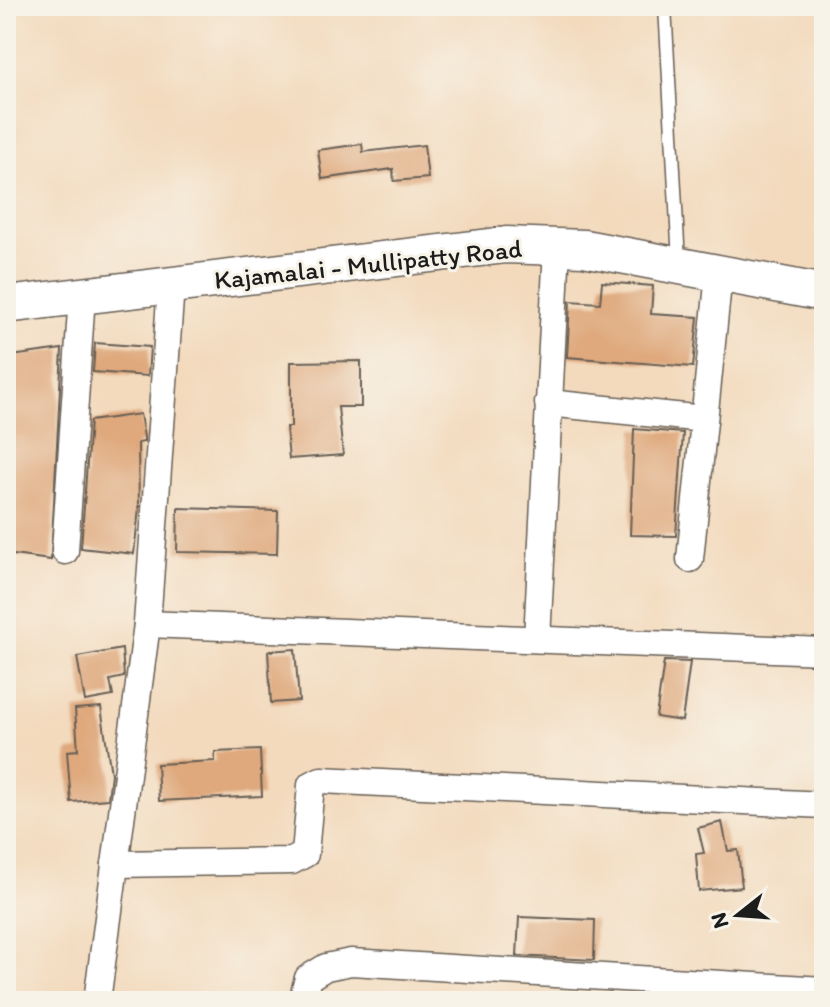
<svg xmlns="http://www.w3.org/2000/svg" width="830" height="1007" font-family="Itim,sans-serif">
<style>
.building{fill:#dfa97d}
.lines{fill:none;stroke-linecap:round;stroke-linejoin:round}
.lane-casing{stroke:#675e54;stroke-width:15}
.street-casing{stroke:#675e54;stroke-width:29}
.secondary-casing{stroke:#675e54;stroke-width:39}
.lane{stroke:#fff;stroke-width:12}
.street{stroke:#fff;stroke-width:26}
.secondary{stroke:#fff;stroke-width:36}
.labels{text-anchor:middle;stroke-width:6;stroke-linejoin:round;paint-order:stroke}
.street-label{font-size:26px;fill:#1c1c1c;stroke:#f7f3e8}
</style>
<rect width="100%" height="100%" fill="#f7f3e8"/>
<filter id="ink" filterUnits="userSpaceOnUse"><feTurbulence type="fractalNoise" baseFrequency=".0125" numOctaves="2"/><feDisplacementMap in="SourceGraphic" scale="16" xChannelSelector="R" yChannelSelector="G"/><feConvolveMatrix kernelMatrix="1 2 1 2 8 2 1 2 1" color-interpolation-filters="sRGB"/></filter>
<filter id="wash" filterUnits="userSpaceOnUse"><feTurbulence type="fractalNoise" baseFrequency=".006" numOctaves="4" result="noise"/><feDisplacementMap in="SourceGraphic" scale="32" xChannelSelector="R" yChannelSelector="G"/><feGaussianBlur stdDeviation="1.8" result="paint"/><feColorMatrix in="noise" values="0 0 0 0 0 0 0 0 0 0 0 0 0 0 0 0 0 1.4 0 .05"/><feComposite in="paint" operator="in"/></filter>
<g filter="url(#wash)">
<rect width="100%" height="100%" fill="#f3dabd"/>
<g id="blocks">
<!-- building -->
<g class="building">
<path d="M362,144l1,8 61,-7 4,33 -34,3 -1,-12 -71,10 -4,-29z"/>
<path d="M602,282l51,4 -2,28 47,3 -5,50 -126,-10 3,-56 30,2z"/>
<path d="M95,343l55,4 -2,29 -55,-4z"/>
<path d="M62,349l-11,211 -45,-6v-165l9,-1 -4,-32z"/>
<path d="M361,361v46h-23l5,48 -54,4 -3,-32h5v-65z"/>
<path d="M140,414l4,23v5l-6,1 1,65 -5,46 -53,-6 9,-127z"/>
<path d="M634,429l49,4 -7,103 -46,-1z"/>
<path d="M178,508l100,3 -1,43 -100,-2z"/>
<path d="M122,649l2,28 -14,3 3,16 -28,5 -8,-44z"/>
<path d="M295,649l4,52 -28,2 -3,-52z"/>
<path d="M664,661l26,1 -8,59 -26,-4z"/>
<path d="M101,707l10,67 -3,25 -37,3 -4,-51 11,-1 -3,-41z"/>
<path d="M260,750l2,46 -103,5 -2,-37 58,-3v-9z"/>
<path d="M722,822l6,29 10,-1 4,37 -43,4 -3,-37 8,-1 -6,-25z"/>
<path d="M519,917l76,3 -1,40 -77,-4z"/>
</g>
</g>
</g>
<g filter="url(#ink)">
<use href="#blocks" fill-opacity="0" stroke="#675e54" stroke-width="2"/>
<g class="lines">
<defs>
<path id="lane" d="M665,6l14,256"/>
<g id="street">
<path d="M548,403l156,16"/>
<path d="M65,551l17,-256"/>
<path d="M690,559l29,-285"/>
<path d="M147,624l677,27"/>
<path d="M537,639l20,-392"/>
<path d="M115,864l177,-3 13,-7 6,-69 10,-5 503,25"/>
<path d="M97,1001l50,-377 24,-339"/>
<path d="M302,1001l6,-23 18,-11 25,-5 473,28"/>
</g>
<path id="secondary" d="M6,305l500,-60 78,3 240,45"/>
</defs>
<!-- lane casing -->
<use href="#lane" class="lane-casing"/>
<!-- street casing -->
<use href="#street" class="street-casing"/>
<!-- secondary casing -->
<use href="#secondary" class="secondary-casing"/>
<!-- lane -->
<use href="#lane" class="lane"/>
<!-- street -->
<use href="#street" class="street"/>
<!-- secondary -->
<use href="#secondary" class="secondary"/>
</g>
</g>
<g class="labels">
<!-- street labels -->
<g class="street-label">
<text transform="translate(368 264) rotate(-6)" y="9">Kajamalai - Mullipatty Road</text>
</g>
</g>
<!-- margin -->
<rect width="830" height="1007" fill="none" stroke="#f7f3e8" stroke-width="32"/>
<!-- north arrow -->
<g transform="translate(738 915) rotate(253)" stroke="#f7f3e8" stroke-width="6" paint-order="stroke">
<path d="M0-6L14 30L0 20L-14 30Z" fill="#1c1c1c"/>
<text y="-12" font-size="22" font-weight="bold" text-anchor="middle" fill="#1c1c1c">N</text>
</g>
</svg>
